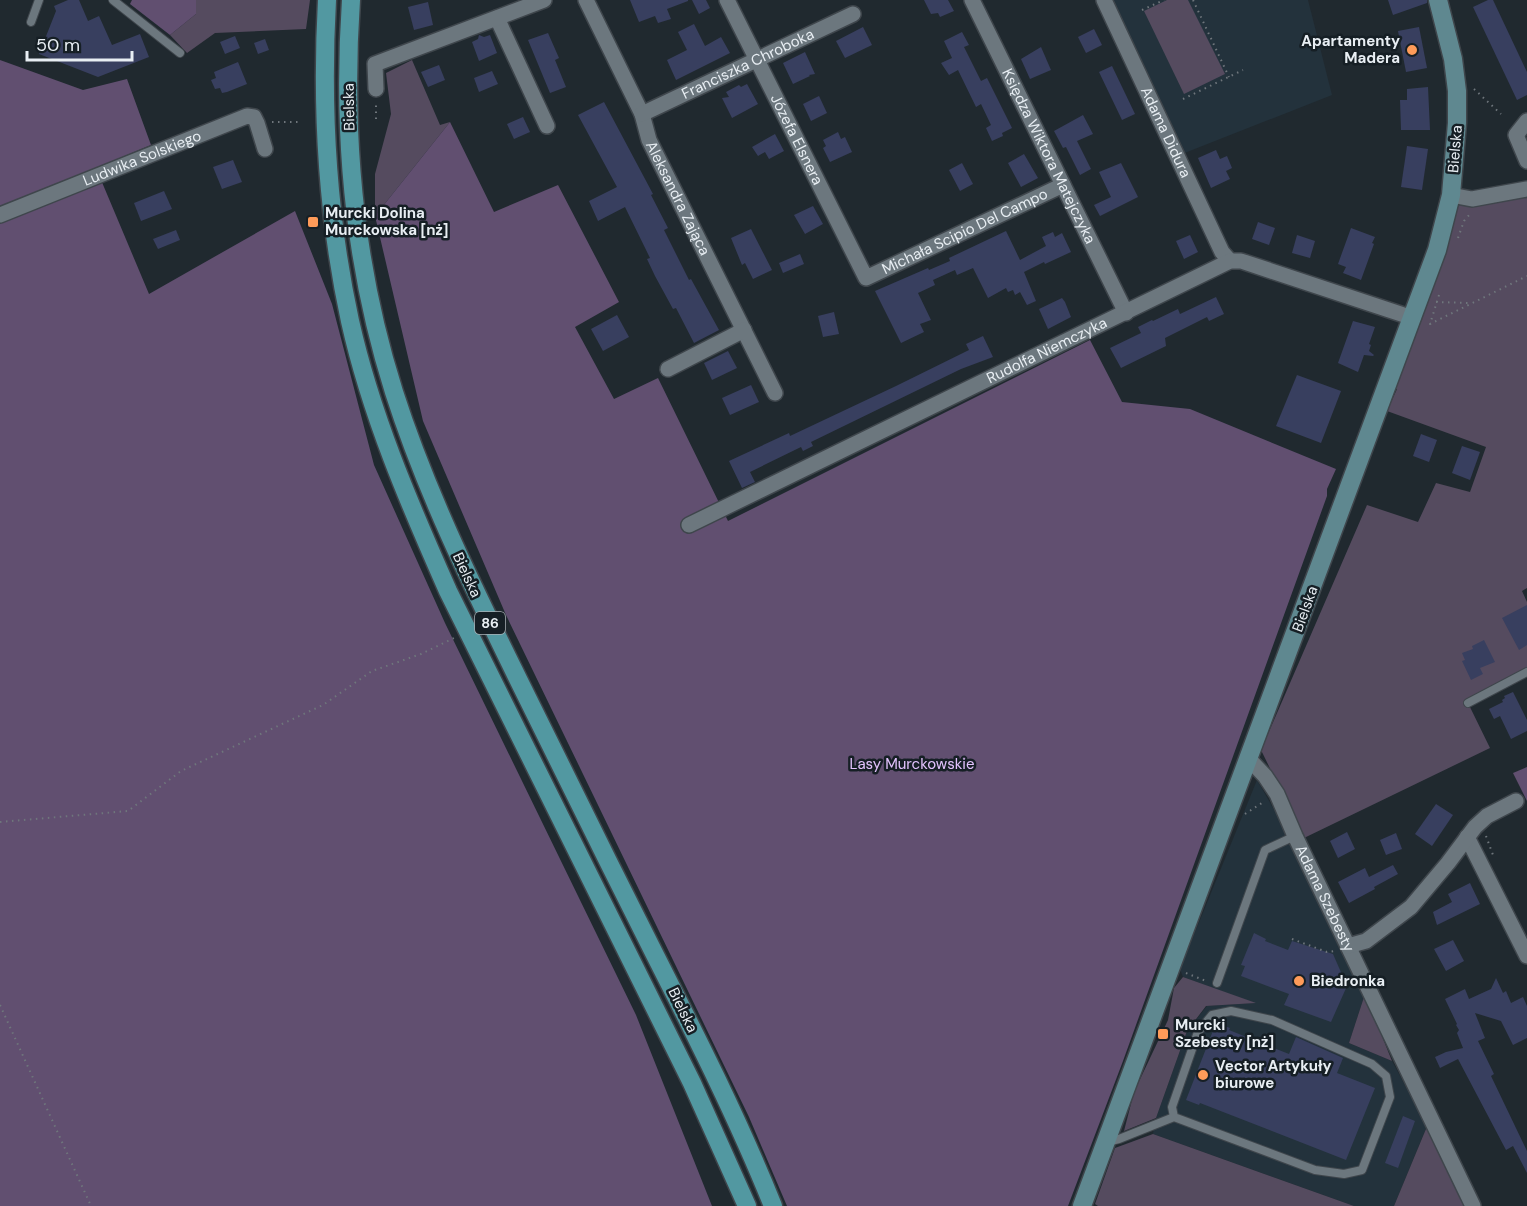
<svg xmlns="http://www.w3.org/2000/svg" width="1527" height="1206" font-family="'DM Sans',sans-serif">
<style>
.built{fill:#23323c}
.green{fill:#554b5f}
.forest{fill:#614f70}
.building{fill:#383f5f}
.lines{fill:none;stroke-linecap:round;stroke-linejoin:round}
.lane-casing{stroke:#3f464c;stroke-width:10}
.street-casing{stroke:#3f464c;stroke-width:18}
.secondary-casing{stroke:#3f464c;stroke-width:21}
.primary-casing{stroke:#3f464c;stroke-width:21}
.path{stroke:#6f767c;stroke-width:2;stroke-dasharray:1.5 4.5;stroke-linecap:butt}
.lane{stroke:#6c777e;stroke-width:8}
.street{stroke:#6c777e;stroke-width:15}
.secondary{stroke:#5f8890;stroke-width:18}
.primary{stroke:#5298a1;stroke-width:18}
.poi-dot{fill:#fe9b59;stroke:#161f25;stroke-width:2}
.labels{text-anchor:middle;stroke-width:5;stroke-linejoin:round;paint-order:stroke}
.shield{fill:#161f25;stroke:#a9b0b5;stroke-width:1.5}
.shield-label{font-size:14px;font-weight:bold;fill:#e8eef3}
.poi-label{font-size:15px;font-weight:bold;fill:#e8eef3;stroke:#161f25;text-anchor:start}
.street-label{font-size:15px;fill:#e8eef3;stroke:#161f25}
.park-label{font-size:15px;fill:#e2c2fd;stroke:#161f25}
</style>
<rect width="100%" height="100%" fill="#20292f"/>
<!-- built -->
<g class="built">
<path d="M1112,0h196l24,95 -150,59z"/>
<path d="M1257,780l27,47 81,167 -16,49 43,18 35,65 -33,80h-40l-201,-72 3,-16 31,-87 20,-25 47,-3 -71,-26 -3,-8z"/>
</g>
<!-- green -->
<g class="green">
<path d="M196,0h114l-4,29 -91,4 -28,20 -17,-18 26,-21z"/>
<path d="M1167,0h21l37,74 -41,20 -40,-83z"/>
<path d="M412,60l28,65 10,-3 -75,94v-42l16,-60 -5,-41z"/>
<path d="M1527,189v399l-5,3 5,11v70l-59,31 22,45 -186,90 -43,-88 106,-245 51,17 18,-39 34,9 16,-45 -99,-36 10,-22 -11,2 65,-196z"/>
<path d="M1183,977l73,26 -50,3 -19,25 -31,87 -32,13 10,-39 34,-72 6,-32z"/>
<path d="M1365,994l27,67 -43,-18z"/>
<path d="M1433,1112l48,94h-87z"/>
<path d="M1153,1134l201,72h-256l-3,-2 20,-56z"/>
</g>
<!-- forest -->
<g class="forest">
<path d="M132,0h64v14l-26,21 -40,-31z"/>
<path d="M0,60l83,30 44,-11 24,66 -55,23 53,126 146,-83 37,93 42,161 71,158 191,392 76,191h-712z"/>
<path d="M450,122l44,90 64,-27 61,117 -44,25 39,72 44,-21 70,143 362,-181 32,62 68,7 146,60 -9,20v7l-204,565 -55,145h-281l-38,-89 -243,-502 -83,-194 -48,-205z"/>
<path d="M1527,767v34l-14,-28z"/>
</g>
<!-- building -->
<g class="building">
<path d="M68,0h11l9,21 11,-5 13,29 28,-11 9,23 -51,20 -59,-23 17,-43 -2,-5z"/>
<path d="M630,0h58v1l-21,8 4,10 -13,4 -3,-7 -16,6z"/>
<path d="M692,0h14l4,8 -11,6z"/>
<path d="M924,0h24l6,11 -14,6 -2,-4 -7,1z"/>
<path d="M1388,0h39v3l-34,12z"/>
<path d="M1488,0h5l34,72v23l-10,5 -44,-93z"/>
<path d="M428,2l5,23 -19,5 -6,-23z"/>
<path d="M694,24l11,22 16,-9 9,16 -54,27 -9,-20 20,-10 -9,-18z"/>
<path d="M863,27l9,18 -27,13 -9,-17z"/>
<path d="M1419,27l8,41 -21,4 -8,-41z"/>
<path d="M1094,29l8,16 -16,8 -8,-16z"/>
<path d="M962,32l7,13 -5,2 17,34 6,-3 25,50 -10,5 1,3 -11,5 -6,-13 5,-3 -10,-21 -5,3 -18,-37 -9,5 -8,-12 11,-5 -8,-17z"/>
<path d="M548,33l11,25 -4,2 11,27 -16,6 -22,-53z"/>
<path d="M479,35l5,2 6,-2 7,18 -18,8 -7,-19 6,-3z"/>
<path d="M235,36l5,12 -15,6 -5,-12z"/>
<path d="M265,39l4,11 -11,4 -4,-11z"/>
<path d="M1041,47l10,23 -21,9 -9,-20z"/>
<path d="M805,52l10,22 -6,1 1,1 -17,8 -10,-21z"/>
<path d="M238,62l9,22 -20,8 -5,1 -2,-5 -5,1 -4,-9 5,-2 -2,-6z"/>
<path d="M439,65l6,15 -17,7 -7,-15z"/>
<path d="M1112,66l23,48 -13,6 -23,-48z"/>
<path d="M492,71l6,13 -19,8 -5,-14z"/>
<path d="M747,84l11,20 -26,14 -10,-20 7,-1 -3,-5 13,-7 2,2z"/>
<path d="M1428,87l2,43h-29l-1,-30h7v-11z"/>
<path d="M819,96l8,17 -16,8 -8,-17z"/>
<path d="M604,102l49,92 -2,1 17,33 -4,2 25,50 2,-1 28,51 -25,13 -18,-35 -3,1 -18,-33 -8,-17 3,-1 -25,-51 -27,14 -9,-20 28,-14 -39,-72z"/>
<path d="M1083,115l10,19 -16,7 14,28 -11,6 -14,-28 -3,1 -9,-17z"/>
<path d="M523,117l7,15 -16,7 -7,-15z"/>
<path d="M838,132l3,7 4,-2 7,15 -22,10 -7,-14 3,-2 -3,-6z"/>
<path d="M775,134l9,17 -15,8 -4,-7 -7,4 -6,-9z"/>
<path d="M1407,146l21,3 -6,41 -21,-3z"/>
<path d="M1216,150l4,9 7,-3 5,12 -6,3 4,8 -19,9 -13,-30z"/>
<path d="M1024,154l14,24 -17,9 -13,-24z"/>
<path d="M233,160l9,22 -20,7 -9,-22z"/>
<path d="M962,163l11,21 -13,7 -11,-21z"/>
<path d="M1121,163l17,34 -38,19 -6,-11 17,-8 -12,-25z"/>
<path d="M164,191l8,18 -31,12 -7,-18z"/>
<path d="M813,206l10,18 -18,10 -11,-19z"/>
<path d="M1258,222l17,6 -6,17 -17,-6z"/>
<path d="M1351,228l24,9 -3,6 2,1 -13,36 -18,-7 3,-6 -8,-3z"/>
<path d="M751,229l21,41 -19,9 -8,-16 -3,2 -11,-27z"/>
<path d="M176,230l4,10 -22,9 -5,-10z"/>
<path d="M1006,231l14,29 26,-14 -4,-9 11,-5 2,5 7,-4 9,19 -26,12 -1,-2 -20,10 12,29 -9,4 -7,-13 -5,3 -2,-5 -5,2 -2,-4 -18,10 -15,-30 -16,7 -2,-5 -22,10 2,5 -17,8 13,27 -11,4 4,8 -23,11 -26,-52 53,-23 1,2 21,-9 -1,-3z"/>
<path d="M1190,235l8,17 -14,7 -8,-18z"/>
<path d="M1297,235l18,6 -5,17 -18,-5z"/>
<path d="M800,254l4,10 -21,9 -4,-10z"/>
<path d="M1216,297l8,17 -15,7 -2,-4 -42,21 1,8 -45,22 -11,-20 31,-15 -3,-6 14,-7 1,1 25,-12 2,5z"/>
<path d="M1062,298l3,4 6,15 -23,12 -9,-20z"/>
<path d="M834,312l5,22 -16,3 -5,-21z"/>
<path d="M617,315l12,22 -26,14 -12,-22z"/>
<path d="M1353,321l22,6 -6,17 2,1 -2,6 5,4 -1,1 -9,-1 -6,17 -20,-9z"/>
<path d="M983,336l10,21 -32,12 -150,73 2,4 -10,5 -2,-4 -51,25 5,10 -13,6 -13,-27 60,-28 1,3 106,-50 73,-36 -3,-6z"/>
<path d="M728,351l9,17 -25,12 -8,-17z"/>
<path d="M1297,375l44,16 -20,52 -45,-17z"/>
<path d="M751,385l8,17 -29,13 -8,-17z"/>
<path d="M1421,434l16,6 -8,22 -16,-6z"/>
<path d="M1462,446l18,6 -10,28 -18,-7z"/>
<path d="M1527,605v40l-8,5 -17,-32z"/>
<path d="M1484,640l11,22 -15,6 3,6 -12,6 -9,-19 3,-1 -3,-7 11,-4 -1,-3z"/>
<path d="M1513,692l14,28v11l-16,8 -11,-23 -6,3 -5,-10 14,-7 -1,-2 3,-2 -1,-2z"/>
<path d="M1436,804l17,11 -21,31 -17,-12z"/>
<path d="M1347,832l8,17 -17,9 -8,-17z"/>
<path d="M1396,833l6,16 -16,6 -6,-15z"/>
<path d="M1393,865l5,9 -24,13 1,2 -26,14 -11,-21 27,-14 4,9z"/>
<path d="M1470,883l10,21 -43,21 -4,-13 19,-10 -4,-8z"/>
<path d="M1254,933l12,6 -1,2 23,9 4,-9 41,13 14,32 -16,36 -47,-17 5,-11 -48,-18 4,-10 -4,-1z"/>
<path d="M1453,940l11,21 -18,10 -12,-22z"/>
<path d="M1496,978l7,15 3,-2 5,12 12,-6 4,9v32l-14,7 -12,-24 -26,-8 10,25 -7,3 16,33 -3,2 36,75v22l-14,-27 -7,4 -48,-91 -18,9 -5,-11 11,-5 17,-4 -6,-15 2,-3 -3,-5 1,-1 -12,-25 20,-10 4,10 22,-10z"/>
<path d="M1216,1023l14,5 -1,2 60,24 7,-17 47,21 -6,15 38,15 -29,72 -146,-57 -1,2 -13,-5z"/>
<path d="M1403,1116l12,5 -17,47 -13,-5z"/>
</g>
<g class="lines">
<defs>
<g id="lane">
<path d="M113,0l67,53"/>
<path d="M31,22l8,-22"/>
<path d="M1468,703l59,-31"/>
<path d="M1217,983l48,-133 30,-14"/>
<path d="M1107,1142l12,-3 55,-22 141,53 29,4 18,-4 28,-73 -4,-21 -14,-12 -100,-44 -41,-9 -19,4 -14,17 -26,75 2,10"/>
</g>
<g id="street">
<path id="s1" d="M586,0l56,114 7,26 126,253"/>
<path id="s2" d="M727,0l139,278 197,-93"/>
<path id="s3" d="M972,0l154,313"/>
<path id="s4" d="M1104,0l118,252 8,9"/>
<path d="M497,18l50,108"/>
<path d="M376,89l-1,-25 169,-64"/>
<path id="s5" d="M642,114l211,-100"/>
<path d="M1527,121l-11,14 11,26"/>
<path d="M1451,195l21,4 55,-10"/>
<path id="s6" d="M0,215l247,-99 7,1 3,6 8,26"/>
<path d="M668,369l76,-39"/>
<path id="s7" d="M689,525l541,-264h11l172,57"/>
<path id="s8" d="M1249,759l16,17 12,18 18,42 178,370"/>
<path d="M1467,837l60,119"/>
<path d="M1348,946l18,-5 45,-34 37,-44 27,-36 12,-11 29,-15"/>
</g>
<path id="secondary" d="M1082,1206l355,-956 14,-55 6,-72v-32l-4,-32 -15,-59"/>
<g id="primary">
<path d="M327,0c-6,108 0,215 23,321 21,94 59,182 98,270l244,492 55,123"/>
<path d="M351,0c-9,132 3,266 43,392 32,100 78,193 124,287 45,91 90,183 136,274 42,83 84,166 119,253"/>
</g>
</defs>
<!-- lane casing -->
<use href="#lane" class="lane-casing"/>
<!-- street casing -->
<use href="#street" class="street-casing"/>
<!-- secondary casing -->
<use href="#secondary" class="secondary-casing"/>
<!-- primary casing -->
<use href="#primary" class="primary-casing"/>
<!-- path -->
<g class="path">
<path d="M1193,0l36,77"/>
<path d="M1142,10l22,-10"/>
<path d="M1474,89l27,25"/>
<path d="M1183,99l60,-29"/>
<path d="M376,119v-15"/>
<path d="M272,122h27"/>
<path d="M1458,238l6,-17 6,-7"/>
<path d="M1439,295l-9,29 97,-48"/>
<path d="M1436,302l33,1"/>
<path d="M1245,814l20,-13"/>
<path d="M0,822l128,-11 53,-40 142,-66 49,-34 49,-17 33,-16"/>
<path d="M1486,836l7,19"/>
<path d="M1292,939l35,13 8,-1"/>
<path d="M1186,973l20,8"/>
<path d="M0,1005l91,201"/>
</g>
<!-- lane -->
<use href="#lane" class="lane"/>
<!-- street -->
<use href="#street" class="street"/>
<!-- secondary -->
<use href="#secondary" class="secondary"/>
<!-- primary -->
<use href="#primary" class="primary"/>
</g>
<!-- markers -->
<g class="poi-dot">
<circle cx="1412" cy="50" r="6"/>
<rect x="307" y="216" width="12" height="12" rx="3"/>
<circle cx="1299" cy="981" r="6"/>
<rect x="1157" y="1028" width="12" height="12" rx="3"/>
<circle cx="1203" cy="1075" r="6"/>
</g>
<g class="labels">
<!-- shield labels -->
<rect class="shield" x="475" y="612" width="30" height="22" rx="4.5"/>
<g class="shield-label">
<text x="490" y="628">86</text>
</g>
<!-- poi labels -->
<g class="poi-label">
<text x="1400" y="46" text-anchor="end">Apartamenty<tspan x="1400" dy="17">Madera</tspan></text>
<text x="325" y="218">Murcki Dolina<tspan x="325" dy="17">Murckowska [nż]</tspan></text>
<text x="1311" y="986">Biedronka</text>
<text x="1175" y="1030">Murcki<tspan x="1175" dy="17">Szebesty [nż]</tspan></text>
<text x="1215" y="1071">Vector Artykuły<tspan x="1215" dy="17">biurowe</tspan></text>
</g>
<!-- street labels -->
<g class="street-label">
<text dy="5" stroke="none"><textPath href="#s5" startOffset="117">Franciszka Chroboka</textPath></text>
<text transform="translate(349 107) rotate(-91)" y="5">Bielska</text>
<text dy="5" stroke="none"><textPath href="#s4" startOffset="146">Adama Didura</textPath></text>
<text dy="5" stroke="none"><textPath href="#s2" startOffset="156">Józefa Elsnera</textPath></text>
<text transform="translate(1455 149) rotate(-85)" y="5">Bielska</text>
<text dy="5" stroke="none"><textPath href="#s3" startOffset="174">Księdza Wiktora Matejczyka</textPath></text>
<text dy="5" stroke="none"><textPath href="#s6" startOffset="153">Ludwika Solskiego</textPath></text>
<text dy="5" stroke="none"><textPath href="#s1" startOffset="219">Aleksandra Zająca</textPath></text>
<text dy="5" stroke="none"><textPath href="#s2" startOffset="420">Michała Scipio Del Campo</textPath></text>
<text dy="5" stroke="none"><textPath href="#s7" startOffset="398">Rudolfa Niemczyka</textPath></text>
<text transform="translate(467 575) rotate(65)" y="5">Bielska</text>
<text transform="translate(1305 609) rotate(-70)" y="5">Bielska</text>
<text dy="5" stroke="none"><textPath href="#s8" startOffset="160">Adama Szebesty</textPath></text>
<text transform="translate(683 1010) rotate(64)" y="5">Bielska</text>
</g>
<!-- park labels -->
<g class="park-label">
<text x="912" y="769">Lasy Murckowskie</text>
</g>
</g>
<!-- scale -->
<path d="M27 51v9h105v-9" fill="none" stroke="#e8eef3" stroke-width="3"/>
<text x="36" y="51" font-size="18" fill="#e8eef3" stroke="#161f25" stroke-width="4.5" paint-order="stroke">50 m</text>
</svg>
